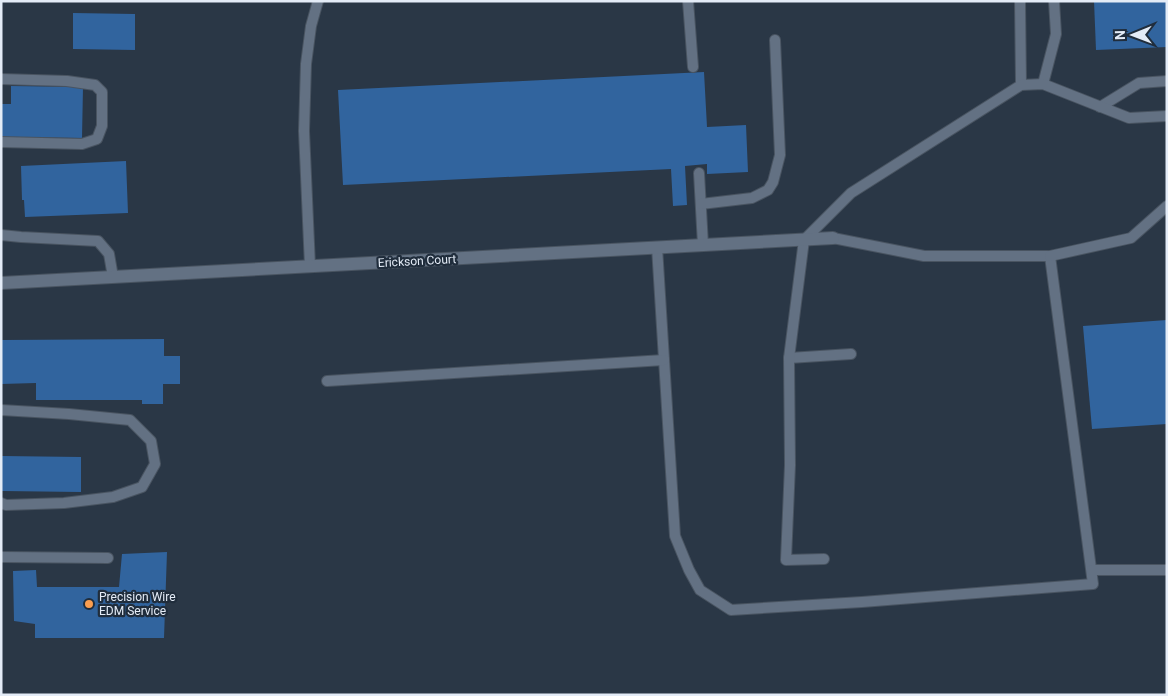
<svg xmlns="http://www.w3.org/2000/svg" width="1168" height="696" font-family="Roboto,sans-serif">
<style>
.building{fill:#31649e}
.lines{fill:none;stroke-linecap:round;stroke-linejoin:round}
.service-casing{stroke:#495461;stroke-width:12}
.minor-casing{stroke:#495461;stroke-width:14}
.service{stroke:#637183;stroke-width:10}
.minor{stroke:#637183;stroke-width:12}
.poi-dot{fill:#fb9e50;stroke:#202d3c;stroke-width:2}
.labels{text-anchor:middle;stroke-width:4.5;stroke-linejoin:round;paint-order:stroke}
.street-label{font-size:12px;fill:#e4ecf7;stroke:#202d3c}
.poi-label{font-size:12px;fill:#e4ecf7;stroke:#202d3c;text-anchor:start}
</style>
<rect width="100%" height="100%" fill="#2a3746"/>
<!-- building -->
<g class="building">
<path d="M1094,1h73v46l-71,3z"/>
<path d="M73,13l62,1v36l-62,-1z"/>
<path d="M704,72l3,55 39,-2 2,47 -41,2v-10l-22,2 2,39 -14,1 -2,-37 -328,16 -5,-95z"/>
<path d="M11,86l72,1 -1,51 -81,-1 1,-33h9z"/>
<path d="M126,161l2,52 -103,4 -1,-17h-2l-1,-34z"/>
<path d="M1167,320v104l-75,5 -9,-103z"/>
<path d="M164,339v17h16v28h-17v20h-21v-4h-106v-17l-35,1v-44z"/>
<path d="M2,456l79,1v35l-79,-1z"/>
<path d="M167,552l-3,86h-129v-14l-21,-3 -1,-50 23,-1 1,17h82l3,-33z"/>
</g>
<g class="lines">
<defs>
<g id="service">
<path d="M688,1l5,66"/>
<path d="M1020,1l1,84"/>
<path d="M1,79l66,2 28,4 7,7v34l-5,13 -15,5 -81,-2"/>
<path d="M1043,84l13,-50 -2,-33"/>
<path d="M1100,107l39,-24 28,-2"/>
<path d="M699,173l4,72"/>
<path d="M701,204l51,-6 16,-8 5,-8 7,-27 -5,-115"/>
<path d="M1,235l20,2 77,4 11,13 4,23"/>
<path d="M657,247l18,289 14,34 11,20 31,20 131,-8 231,-18 -43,-328h-126l-91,-18"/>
<path d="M1050,256l81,-18 36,-32"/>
<path d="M310,266l-6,-135 2,-67 5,-38 7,-25"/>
<path d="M789,358l62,-4"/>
<path d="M327,381l337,-21"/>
<path d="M1,410l68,4 61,6 21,21 4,23 -13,23 -29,10 -49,6 -58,2 -5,-2"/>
<path d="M1,557l107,1"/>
<path d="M824,559l-38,1 4,-95 -1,-107 15,-118 47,-47 170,-108 22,-1 86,34 38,-2"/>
<path d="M1092,570h75"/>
</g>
<path id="minor" d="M1,283l832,-45"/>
</defs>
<!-- service casing -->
<use href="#service" class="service-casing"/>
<!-- minor casing -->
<use href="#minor" class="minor-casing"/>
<!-- service -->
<use href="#service" class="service"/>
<!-- minor -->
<use href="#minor" class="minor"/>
</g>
<!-- markers -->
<circle class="poi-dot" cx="89" cy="604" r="5"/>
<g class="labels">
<!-- street labels -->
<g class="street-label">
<text transform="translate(417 261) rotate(-3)" y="4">Erickson Court</text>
</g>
<!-- poi labels -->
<g class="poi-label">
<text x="99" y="601">Precision Wire<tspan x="99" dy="14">EDM Service</tspan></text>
</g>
</g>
<!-- border -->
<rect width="1168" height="696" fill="none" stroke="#e4ecf7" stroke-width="5"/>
<!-- north arrow -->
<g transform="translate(1133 35) rotate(269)" stroke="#202d3c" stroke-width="4" paint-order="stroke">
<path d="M0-4L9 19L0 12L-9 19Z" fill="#e4ecf7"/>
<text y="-8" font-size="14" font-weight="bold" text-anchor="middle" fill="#e4ecf7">N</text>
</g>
</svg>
